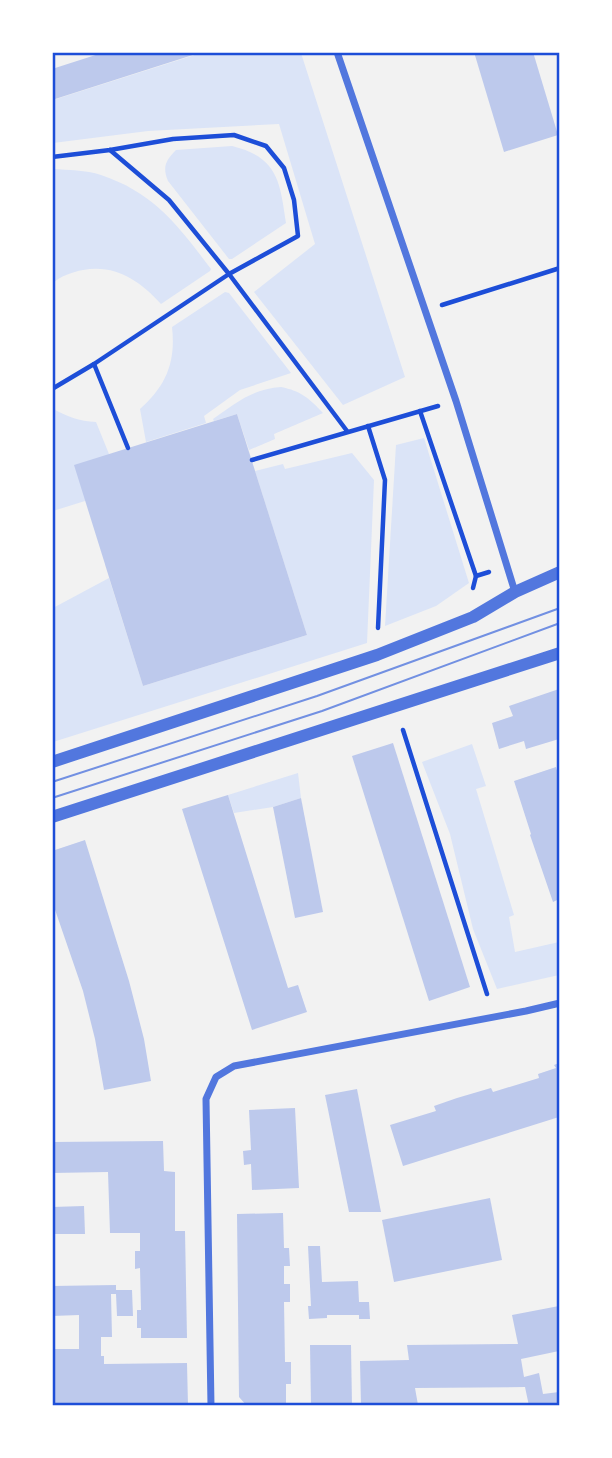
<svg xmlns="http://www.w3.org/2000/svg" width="612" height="1458" font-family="Overpass,sans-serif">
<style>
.green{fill:#dbe4f7}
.building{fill:#bdc9ec}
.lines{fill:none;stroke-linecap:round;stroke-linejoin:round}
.path{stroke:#1d4ed8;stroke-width:4.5}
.minor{stroke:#5277de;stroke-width:7}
.tertiary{stroke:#5277de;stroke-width:12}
.tram{stroke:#7290e2;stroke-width:2}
.neatline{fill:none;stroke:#1d4ed8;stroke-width:2.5}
</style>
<rect width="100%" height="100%" fill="#f2f2f2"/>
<!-- green -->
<g class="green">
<path d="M201,53h100l104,324 -62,28 -89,-113 61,-48 -36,-120 -131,7 -95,12v-43z"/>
<path d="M232,146c46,11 48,36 54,77l-54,36h-3l-61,-78c-6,-14 -2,-21 8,-31z"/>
<path d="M53,169c15,1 33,1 48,6 54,18 78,52 110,94l-1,2 -49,33c-21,-23 -45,-40 -78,-34 -11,2 -22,6 -30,13z"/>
<path d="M225,292l4,1 62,80 -51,17 -36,26 2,7 -60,19 -6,-33c26,-23 36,-47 32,-82z"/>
<path d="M281,387c20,4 28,11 42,26l-49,21 1,5 -26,11 -12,-36 -23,7 -1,-2c23,-16 39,-30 68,-32z"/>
<path d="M52,408c15,9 27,13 44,14l13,32 -24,47 -32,10z"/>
<path d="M424,438l45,145 -33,23 -51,20 11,-181z"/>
<path d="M352,453l22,27 -7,163 -314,99v-134l56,-30 34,108 164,-51 -52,-164 28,-7 2,5z"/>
<path d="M472,744l14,42 -10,3 38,126 -5,2 6,35 44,-10v33l-62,14 -24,-60 -23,-95 -28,-72z"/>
<path d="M298,773l3,25 -28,9 -39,6 -6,-18z"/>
</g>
<!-- building -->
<g class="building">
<path d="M105,52h94v1l-147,47v-31z"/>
<path d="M474,52h59l25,83 -54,17z"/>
<path d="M237,414l70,221 -164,51 -69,-221z"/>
<path d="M559,689v50l-33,10 -2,-8 -25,8 -7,-26 21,-7 -4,-10z"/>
<path d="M393,743l77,244 -41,14 -77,-245z"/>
<path d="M556,767l3,11v121l-6,3 -23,-67 1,-1 -17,-53z"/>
<path d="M228,795l60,193 10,-3 9,27 -55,18 -70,-221z"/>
<path d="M301,798l22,114 -28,6 -22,-111z"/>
<path d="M85,840l44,141 15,58 7,42 -47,9 -9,-51 -12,-48 -31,-90v-50z"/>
<path d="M559,1063v54l-156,49 -13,-41 46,-14 -2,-5 23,-8 34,-10 2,4 46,-14 -1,-4 18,-6 -2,-3z"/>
<path d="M357,1089l24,123h-32l-24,-117z"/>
<path d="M295,1108l4,80 -47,2 -1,-26 -7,1 -1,-14 8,-1 -2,-40z"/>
<path d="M163,1141l1,30 11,1v59h10l2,107h-46v-10h-4v-18h4l-1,-42 -5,1v-18h5v-18h-30l-2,-61 -56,1v-31z"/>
<path d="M490,1198l12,62 -108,22 -12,-62z"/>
<path d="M84,1206l1,28h-33v-27z"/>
<path d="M283,1213l1,35h5l1,18h-6v18h6v18h-6l1,60h6v22h-5v22h-39l-8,-9 -2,-183z"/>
<path d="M308,1246h12l2,36 36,-1 1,21h10l1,17h-11v-4h-32v3l-18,1 -1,-13h3z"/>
<path d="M116,1285v5h16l1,26h-16l-1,-22h-5l1,43h-11v19h3v8l83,-1 1,43h-136v-57h27v-34l-27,1v-30z"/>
<path d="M559,1306v45l-38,8 3,18 15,-4 4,21 16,-2v14h-30l-4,-19 -110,1 3,17 -57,1 -1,-45 49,-1 -2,-15 111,-1 -6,-29z"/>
<path d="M310,1345h41l1,61h-41z"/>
</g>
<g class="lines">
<!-- path -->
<g class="path">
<path d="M110,150l59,50 60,74 118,157"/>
<path d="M52,157l58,-7 63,-11 61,-4 32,11 18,22 10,32 4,36 -69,38 -135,90"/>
<path d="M442,305l118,-37"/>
<path d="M52,389l42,-25 34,84"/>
<path d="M420,411l56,165"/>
<path d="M368,426l17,54 -7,148"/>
<path d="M252,460l186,-54"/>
<path d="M473,588l3,-12 13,-4"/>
<path d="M403,730l84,264"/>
</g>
<!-- minor -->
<g class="minor">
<path d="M337,52l119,349 59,191"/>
<path d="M211,1406l-5,-307 10,-22 18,-11 292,-55 34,-8"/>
</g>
<!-- tertiary -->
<g class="tertiary">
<path d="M52,762l325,-107 96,-38 42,-25 45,-20"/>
<path d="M52,817l508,-164"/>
</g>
<!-- tram -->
<g class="tram">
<path d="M52,782l265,-86 243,-88"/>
<path d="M52,798l270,-87 238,-88"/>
</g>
</g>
<!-- border -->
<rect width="612" height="1458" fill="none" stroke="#ffffff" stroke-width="108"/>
<rect x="54" y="54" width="504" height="1350" class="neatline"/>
</svg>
